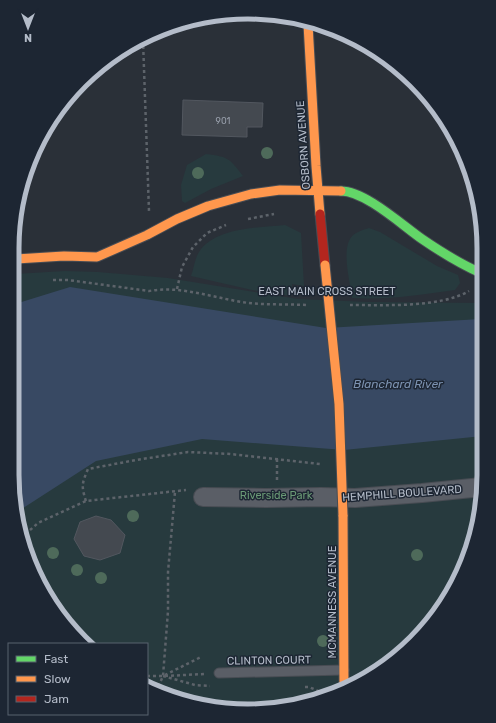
<svg xmlns="http://www.w3.org/2000/svg" width="496" height="723" font-family="Rubik,sans-serif">
<style>
.green{fill:#273a3e}
.water{fill:#384963}
.building{fill:#444950;stroke:#52575f}
.lines{fill:none;stroke-linecap:round;stroke-linejoin:round}
.lane-casing{stroke:#484c53;stroke-width:11}
.street-casing{stroke:#484c53;stroke-width:20}
.fast-casing{stroke:#484c53;stroke-width:11}
.slow-casing{stroke:#484c53;stroke-width:11}
.jam-casing{stroke:#484c53;stroke-width:11}
.path{stroke:#5d636a;stroke-width:2.5;stroke-dasharray:3 3;stroke-linecap:butt}
.lane{stroke:#5a5e66;stroke-width:9}
.street{stroke:#5a5e66;stroke-width:18}
.fast{stroke:#63d668;stroke-width:9}
.slow{stroke:#ff974d;stroke-width:9}
.jam{stroke:#b3261e;stroke-width:9}
.slow-bridge-casing{stroke:#484c53;stroke-width:11;stroke-linecap:butt}
.slow-bridge{stroke:#ff974d;stroke-width:9}
.tree{fill:#4e6a5a}
.labels{text-anchor:middle;stroke-width:3;stroke-linejoin:round;paint-order:stroke}
.number-label{font-size:9px;fill:#989fab}
.street-label{font-size:11px;fill:#b4bcc9;stroke:#1d2633}
.park-label{font-size:11px;fill:#6b9a76;stroke:#1d2633}
.water-label{font-size:12px;font-style:italic;fill:#7c92b1;stroke:#1d2633}
.rim{fill:none;stroke:#b4bcc9;stroke-width:5}
</style>
<rect width="100%" height="100%" fill="#2a3038"/>
<!-- green -->
<g class="green">
<path d="M206,154c23,3 23,4 37,22l-32,13 -26,14 -3,-2 -1,-16 6,-20z"/>
<path d="M285,225l16,8 3,53 -12,-2 -1,12 -39,-6 -61,-14c3,-8 4,-18 8,-24 17,-25 59,-24 86,-27z"/>
<path d="M369,228l11,4 57,34 21,9 2,8 -5,7c-35,5 -68,10 -103,8 -2,-16 -10,-46 -2,-59 4,-7 13,-9 19,-11z"/>
<path d="M65,271l33,1 70,6 130,21 71,3 112,1 3,172 -18,91 -51,76 -62,45 -59,20 -77,2 -60,-16 -10,-7v-42h-62l-33,-38 -32,-70 -8,-61 3,-201z"/>
</g>
<!-- water -->
<path class="water" d="M70,287l256,41 155,-9 2,117 -139,14 -142,-11 -106,22 -79,51 -5,-37 3,-171z"/>
<!-- building -->
<g class="building">
<path d="M183,100l80,3 -1,24h-15v10l-65,-2z"/>
<path d="M96,516l15,4 14,15 -5,18 -20,7 -16,-4 -10,-17 6,-17z"/>
</g>
<g class="lines">
<defs>
<path id="lane" d="M219,673l125,-3"/>
<path id="street" d="M203,497l63,1 55,-1 34,1 67,-5 60,-6"/>
<path id="fast" d="M341,191c24,0 61,34 81,48 19,13 38,25 59,34"/>
<g id="slow">
<path d="M308,24l8,142 4,48"/>
<path d="M16,259l48,-3 33,1 50,-22 30,-16 31,-13 43,-12 29,-4 61,1"/>
<path d="M343,515l1,174"/>
</g>
<path id="jam" d="M320,214l5,51"/>
</defs>
<!-- lane casing -->
<use href="#lane" class="lane-casing"/>
<!-- street casing -->
<use href="#street" class="street-casing"/>
<!-- fast casing -->
<use href="#fast" class="fast-casing"/>
<!-- slow casing -->
<use href="#slow" class="slow-casing"/>
<!-- jam casing -->
<use href="#jam" class="jam-casing"/>
<!-- path -->
<g class="path">
<path d="M143,40l6,171"/>
<path d="M248,219l26,-5"/>
<path d="M53,280h15l81,11c33,-6 67,8 100,12 19,2 39,1 58,2"/>
<path d="M177,289l5,-22 11,-20 14,-14 19,-8"/>
<path d="M350,305c35,0 89,3 119,-14"/>
<path d="M277,480v-21"/>
<path d="M86,501c-5,-15 -4,-18 2,-32l48,-9 52,-8 42,2 90,10"/>
<path d="M21,538l17,-15 48,-22 100,-11"/>
<path d="M147,676h16l38,-19"/>
<path d="M163,676l32,9 15,1"/>
<path d="M165,676l39,-2"/>
<path d="M305,687h4l14,6"/>
<path d="M156,692l7,-16 5,-65v-39l7,-80"/>
</g>
<!-- lane -->
<use href="#lane" class="lane"/>
<!-- street -->
<use href="#street" class="street"/>
<!-- fast -->
<use href="#fast" class="fast"/>
<!-- slow -->
<use href="#slow" class="slow"/>
<!-- jam -->
<use href="#jam" class="jam"/>
<defs>
<path id="slow-bridge" d="M325,265l14,139 4,111"/>
</defs>
<!-- slow-bridge casing -->
<use href="#slow-bridge" class="slow-bridge-casing"/>
<!-- slow-bridge -->
<use href="#slow-bridge" class="slow-bridge"/>
</g>
<!-- trees -->
<g class="tree">
<circle cx="267" cy="153" r="6"/>
<circle cx="198" cy="173" r="6"/>
<circle cx="133" cy="516" r="6"/>
<circle cx="53" cy="553" r="6"/>
<circle cx="417" cy="555" r="6"/>
<circle cx="77" cy="570" r="6"/>
<circle cx="101" cy="578" r="6"/>
<circle cx="323" cy="641" r="6"/>
</g>
<g class="labels">
<!-- number labels -->
<g class="number-label">
<text x="223" y="124">901</text>
</g>
<!-- street labels -->
<g class="street-label">
<text transform="translate(303 145) rotate(-94)" y="4">OSBORN AVENUE</text>
<text x="327" y="295">EAST MAIN CROSS STREET</text>
<text transform="translate(402 493) rotate(-4)" y="4">HEMPHILL BOULEVARD</text>
<text transform="translate(332 602) rotate(-90)" y="4">MCMANNESS AVENUE</text>
<text transform="translate(269 660) rotate(-1)" y="4">CLINTON COURT</text>
</g>
<!-- park labels -->
<g class="park-label">
<text x="276" y="499">Riverside Park</text>
</g>
<!-- water labels -->
<g class="water-label">
<text x="398" y="388">Blanchard River</text>
</g>
</g>
<!-- crop -->
<path d="M0 0H496V723H0ZM248 19H248A229 229 0 0 1 477 248V475A229 229 0 0 1 248 704H248A229 229 0 0 1 19 475V248A229 229 0 0 1 248 19Z" fill="#1d2633" fill-rule="evenodd"/>
<path class="rim" d="M248 19H248A229 229 0 0 1 477 248V475A229 229 0 0 1 248 704H248A229 229 0 0 1 19 475V248A229 229 0 0 1 248 19Z"/>
<!-- legend -->
<rect x="8" y="643" width="140" height="72" fill="#1d2633" stroke="#59626f"/>
<rect x="16" y="656" width="20" height="6" fill="#63d668" stroke="#59626f"/>
<text x="44" y="663" font-size="12" fill="#b4bcc9">Fast</text>
<rect x="16" y="676" width="20" height="6" fill="#ff974d" stroke="#59626f"/>
<text x="44" y="683" font-size="12" fill="#b4bcc9">Slow</text>
<rect x="16" y="696" width="20" height="6" fill="#b3261e" stroke="#59626f"/>
<text x="44" y="703" font-size="12" fill="#b4bcc9">Jam</text>
<!-- north arrow -->
<g transform="translate(28 28) rotate(180)" stroke="#1d2633" stroke-width="3" paint-order="stroke">
<path d="M0-3L7 15L0 10L-7 15Z" fill="#b4bcc9"/>
<text y="-6" font-size="11" font-weight="bold" text-anchor="middle" fill="#b4bcc9">N</text>
</g>
</svg>
